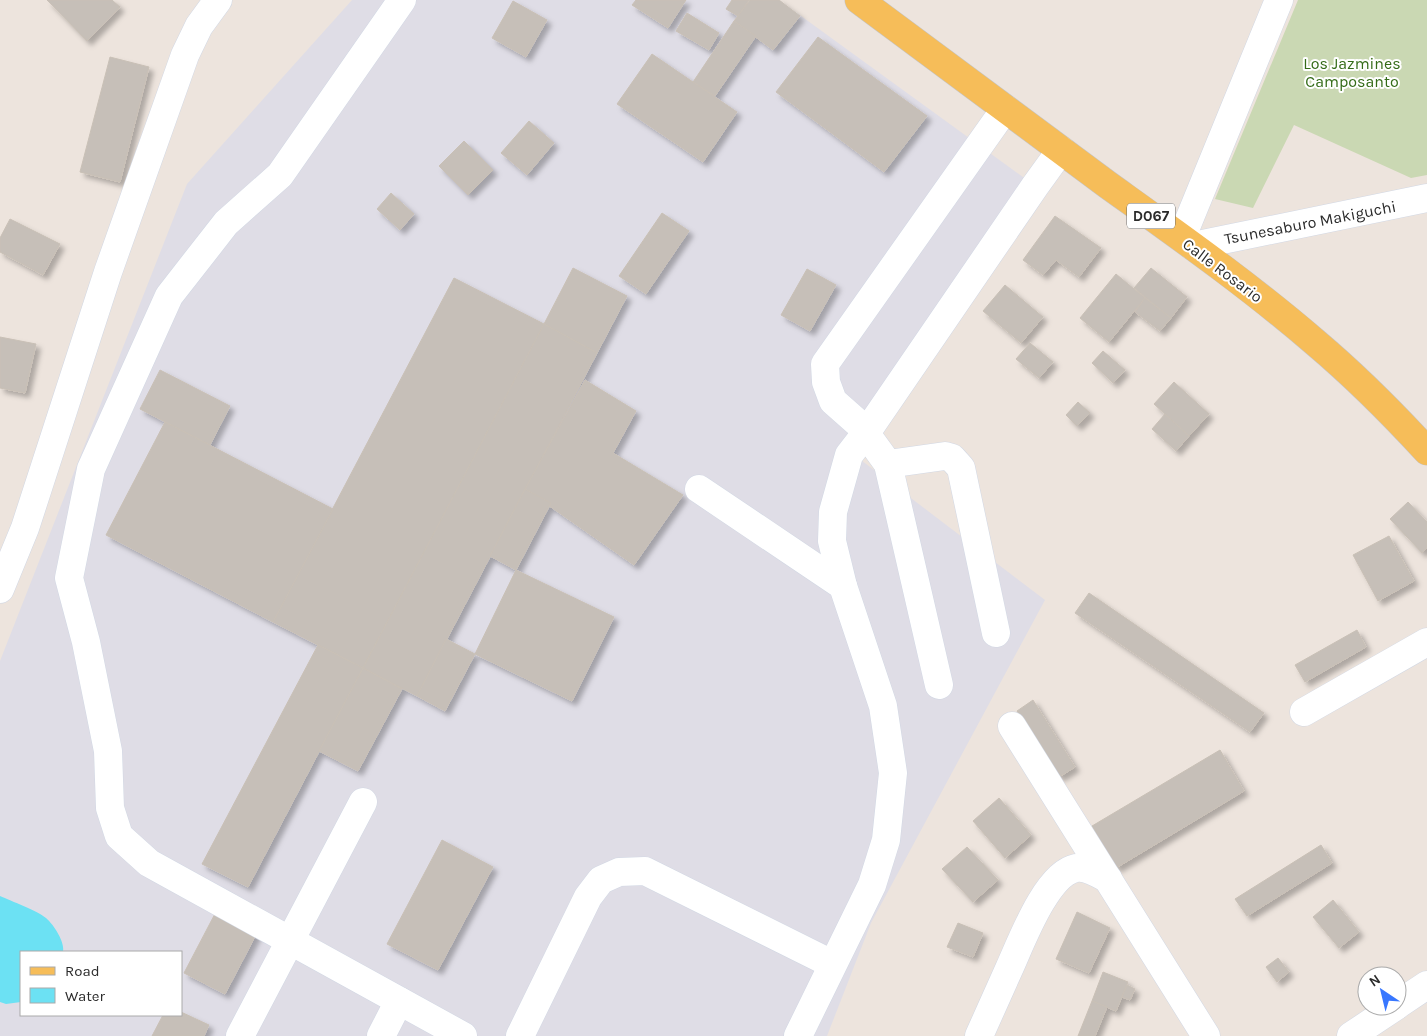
<svg xmlns="http://www.w3.org/2000/svg" width="1427" height="1036" font-family="Karla,sans-serif">
<style>
.industrial{fill:#dfdde6;fill-rule:evenodd}
.cemetery{fill:#cad8b3}
.water{fill:#6ce1f3}
.building{fill:#c6bfb8;stroke:#c9c0b6;filter:url(#shadow)}
.lines{fill:none;stroke-linecap:round;stroke-linejoin:round}
.minor-casing{stroke:#d2d8e4;stroke-width:29}
.major-casing{stroke:#c4c4c4;stroke-width:29}
.minor{stroke:#fff;stroke-width:28}
.major{stroke:#f6bd59;stroke-width:28}
.labels{text-anchor:middle;stroke-width:4;stroke-linejoin:round;paint-order:stroke}
.shield{fill:#fff;stroke:#6b6b6b;stroke-width:1}
.shield-label{font-size:15px;font-weight:bold;fill:#2b2b2b}
.park-label{font-size:16px;fill:#346b18;stroke:#fff}
.street-label{font-size:16px;fill:#2b2b2b;stroke:#fff}
</style>
<defs>
<filter id="shadow"><feDropShadow dx="4.5" dy="4.5" stdDeviation="2.5" flood-color="#0004"/></filter>
</defs>
<rect width="100%" height="100%" fill="#ede4dd"/>
<!-- industrial -->
<path class="industrial" d="M352,0h427l266,193 -196,258 196,149 -174,323 -44,113h-827v-375l187,-477zM21,952h160v63h-160z"/>
<!-- cemetery -->
<path class="cemetery" d="M1298,0h129v175l-16,3 -117,-53 -41,83 -38,-9z"/>
<!-- water -->
<path class="water" d="M0,896c11,5 38,15 46,22 8,7 19,24 17,34h-42v50l-15,2 -6,-2z"/>
<!-- building -->
<g class="building">
<path d="M47,0h65l8,7 -33,34z"/>
<path d="M636,0h50l-18,28 -36,-23z"/>
<path d="M732,0h17l-11,16 -12,-7z"/>
<path d="M750,0h29l21,16 -27,34 -39,-29z"/>
<path d="M513,1l34,19 -21,37 -34,-19z"/>
<path d="M687,13l32,20 -10,17 -33,-19z"/>
<path d="M734,21l22,15 -41,60 -22,-14z"/>
<path d="M818,37l109,79 -43,56 -108,-80z"/>
<path d="M652,54l85,58 -34,50 -86,-58z"/>
<path d="M110,57l39,10 -29,115 -40,-10z"/>
<path d="M529,121l25,22 -27,32 -26,-22z"/>
<path d="M464,141l29,29 -25,25 -29,-29z"/>
<path d="M391,193l23,21 -14,16 -23,-21z"/>
<path d="M662,213l27,18 -43,63 -27,-18z"/>
<path d="M1055,216l46,32 -22,29 -23,-17 -13,15 -20,-15z"/>
<path d="M10,219l50,25 -17,31 -43,-23v-14z"/>
<path d="M573,268l54,28 -30,57 -53,-29z"/>
<path d="M1151,268l36,29 -16,21 -37,-30z"/>
<path d="M807,269l29,16 -26,46 -29,-16z"/>
<path d="M1116,274l29,24 -36,44 -29,-24z"/>
<path d="M454,278l90,46 -181,344 -90,-46z"/>
<path d="M1005,285l38,32 -22,26 -38,-32z"/>
<path d="M1145,298l26,20 -11,13 -25,-19z"/>
<path d="M544,324l53,29 -180,343 -54,-28z"/>
<path d="M0,337l36,7 -11,49 -25,-5z"/>
<path d="M1030,343l23,19 -14,16 -23,-19z"/>
<path d="M1103,351l22,19 -12,13 -21,-20z"/>
<path d="M160,370l70,36 -20,39 -70,-36z"/>
<path d="M585,380l51,31 -23,42 70,42 -49,70 -109,-76z"/>
<path d="M1174,382l35,32 -20,22 -35,-32z"/>
<path d="M1078,402l12,11 -13,13 -11,-11z"/>
<path d="M1165,414l24,22 -13,15 -24,-22z"/>
<path d="M165,422l168,87 -60,113 -167,-87z"/>
<path d="M525,489l26,14 -35,67 -26,-14z"/>
<path d="M1408,502l19,20v26l-5,5 -32,-34z"/>
<path d="M1389,536l25,45 -36,20 -25,-46z"/>
<path d="M516,570l98,47 -42,84 -97,-47z"/>
<path d="M1089,593l175,120 -14,19 -175,-119z"/>
<path d="M1357,630l9,17 -61,35 -10,-17z"/>
<path d="M446,639l29,15 -30,57 -28,-15z"/>
<path d="M318,645l45,23 -115,219 -46,-23z"/>
<path d="M363,668l39,21 -44,82 -39,-20z"/>
<path d="M1033,700l42,67 -16,10 -42,-66z"/>
<path d="M1220,750l24,41 -128,77 -24,-42z"/>
<path d="M999,798l32,37 -26,23 -32,-37z"/>
<path d="M442,840l51,27 -55,103 -51,-26z"/>
<path d="M1321,845l11,18 -85,53 -12,-17z"/>
<path d="M967,847l31,33 -25,22 -31,-33z"/>
<path d="M1333,900l26,32 -20,16 -26,-31z"/>
<path d="M218,908l41,21 -34,65 -41,-21z"/>
<path d="M1077,912l33,16 -21,45 -33,-14z"/>
<path d="M958,923l25,10 -10,24 -26,-10z"/>
<path d="M1278,958l11,14 -12,10 -11,-15z"/>
<path d="M1103,972l25,10 -12,29 -24,-10z"/>
<path d="M1127,985l8,4 -5,11 -8,-3z"/>
<path d="M1092,1001l15,6 -12,29h-17z"/>
<path d="M181,1012l28,13 -5,11h-52l11,-21h18z"/>
</g>
<g class="lines">
<defs>
<g id="minor">
<path d="M402,0l-122,175 -54,48 -57,73 -78,173 -22,109 17,64 22,109 2,57 9,28 30,27 314,173"/>
<path d="M1182,237l97,-237"/>
<path d="M1193,246l234,-48"/>
<path d="M888,464l57,-8 7,2 9,10 35,165"/>
<path d="M699,489l144,97"/>
<path d="M0,589l25,-61 83,-256 77,-217 14,-29 19,-26"/>
<path d="M939,685l-51,-221 -29,-40 -26,-23 -7,-19 -1,-18 180,-255"/>
<path d="M1304,712l123,-70"/>
<path d="M1012,726l194,310"/>
<path d="M1397,1005l30,-20"/>
<path d="M240,1036l123,-234"/>
<path d="M381,1036l18,-35"/>
<path d="M520,1036l68,-139 13,-17 18,-8 26,-1 187,93"/>
<path d="M798,1036l74,-151 14,-45 7,-67 -10,-67 -40,-120 -11,-45 1,-29 16,-57 17,-22 169,-247 26,-36"/>
<path d="M979,1036c10,-22 20,-45 30,-67 12,-26 37,-95 67,-101 11,-2 23,6 32,11"/>
<path d="M1351,1036l45,-30"/>
</g>
<path id="major" d="M859,0c83,62 166,124 249,185 71,51 142,101 208,158 39,33 76,70 111,108"/>
</defs>
<!-- minor casing -->
<use href="#minor" class="minor-casing"/>
<!-- major casing -->
<use href="#major" class="major-casing"/>
<!-- minor -->
<use href="#minor" class="minor"/>
<!-- major -->
<use href="#major" class="major"/>
</g>
<g class="labels">
<!-- shield labels -->
<rect class="shield" x="1127" y="203.5" width="48" height="25" rx="4"/>
<g class="shield-label">
<text x="1151" y="221">D067</text>
</g>
<!-- park labels -->
<g class="park-label">
<text x="1352" y="69">Los Jazmines<tspan x="1352" dy="18">Camposanto</tspan></text>
</g>
<!-- street labels -->
<g class="street-label">
<text transform="translate(1310 222) rotate(-11)" y="6">Tsunesaburo Makiguchi</text>
<text transform="translate(1223 270) rotate(37)" y="6">Calle Rosario</text>
</g>
</g>
<!-- legend -->
<rect x="20" y="951" width="162" height="65" fill="#ffffff" stroke="#aaaaaa"/>
<rect x="30" y="967" width="25" height="8" fill="#f6bd59" stroke="#aaaaaa"/>
<text x="65" y="976" font-size="15" fill="#2b2b2b">Road</text>
<rect x="30" y="988" width="25" height="15" fill="#6ce1f3" stroke="#aaaaaa"/>
<text x="65" y="1001" font-size="15" fill="#2b2b2b">Water</text>
<!-- north arrow -->
<g transform="translate(1382 991) rotate(325)"><circle r="24" fill="#ffffff" stroke="#aaaaaa"/>
<path d="M0-4L9 19L0 12L-9 19Z" fill="#3877ff"/>
<text y="-8" font-size="14" font-weight="bold" text-anchor="middle" fill="#2b2b2b">N</text>
</g>
</svg>
